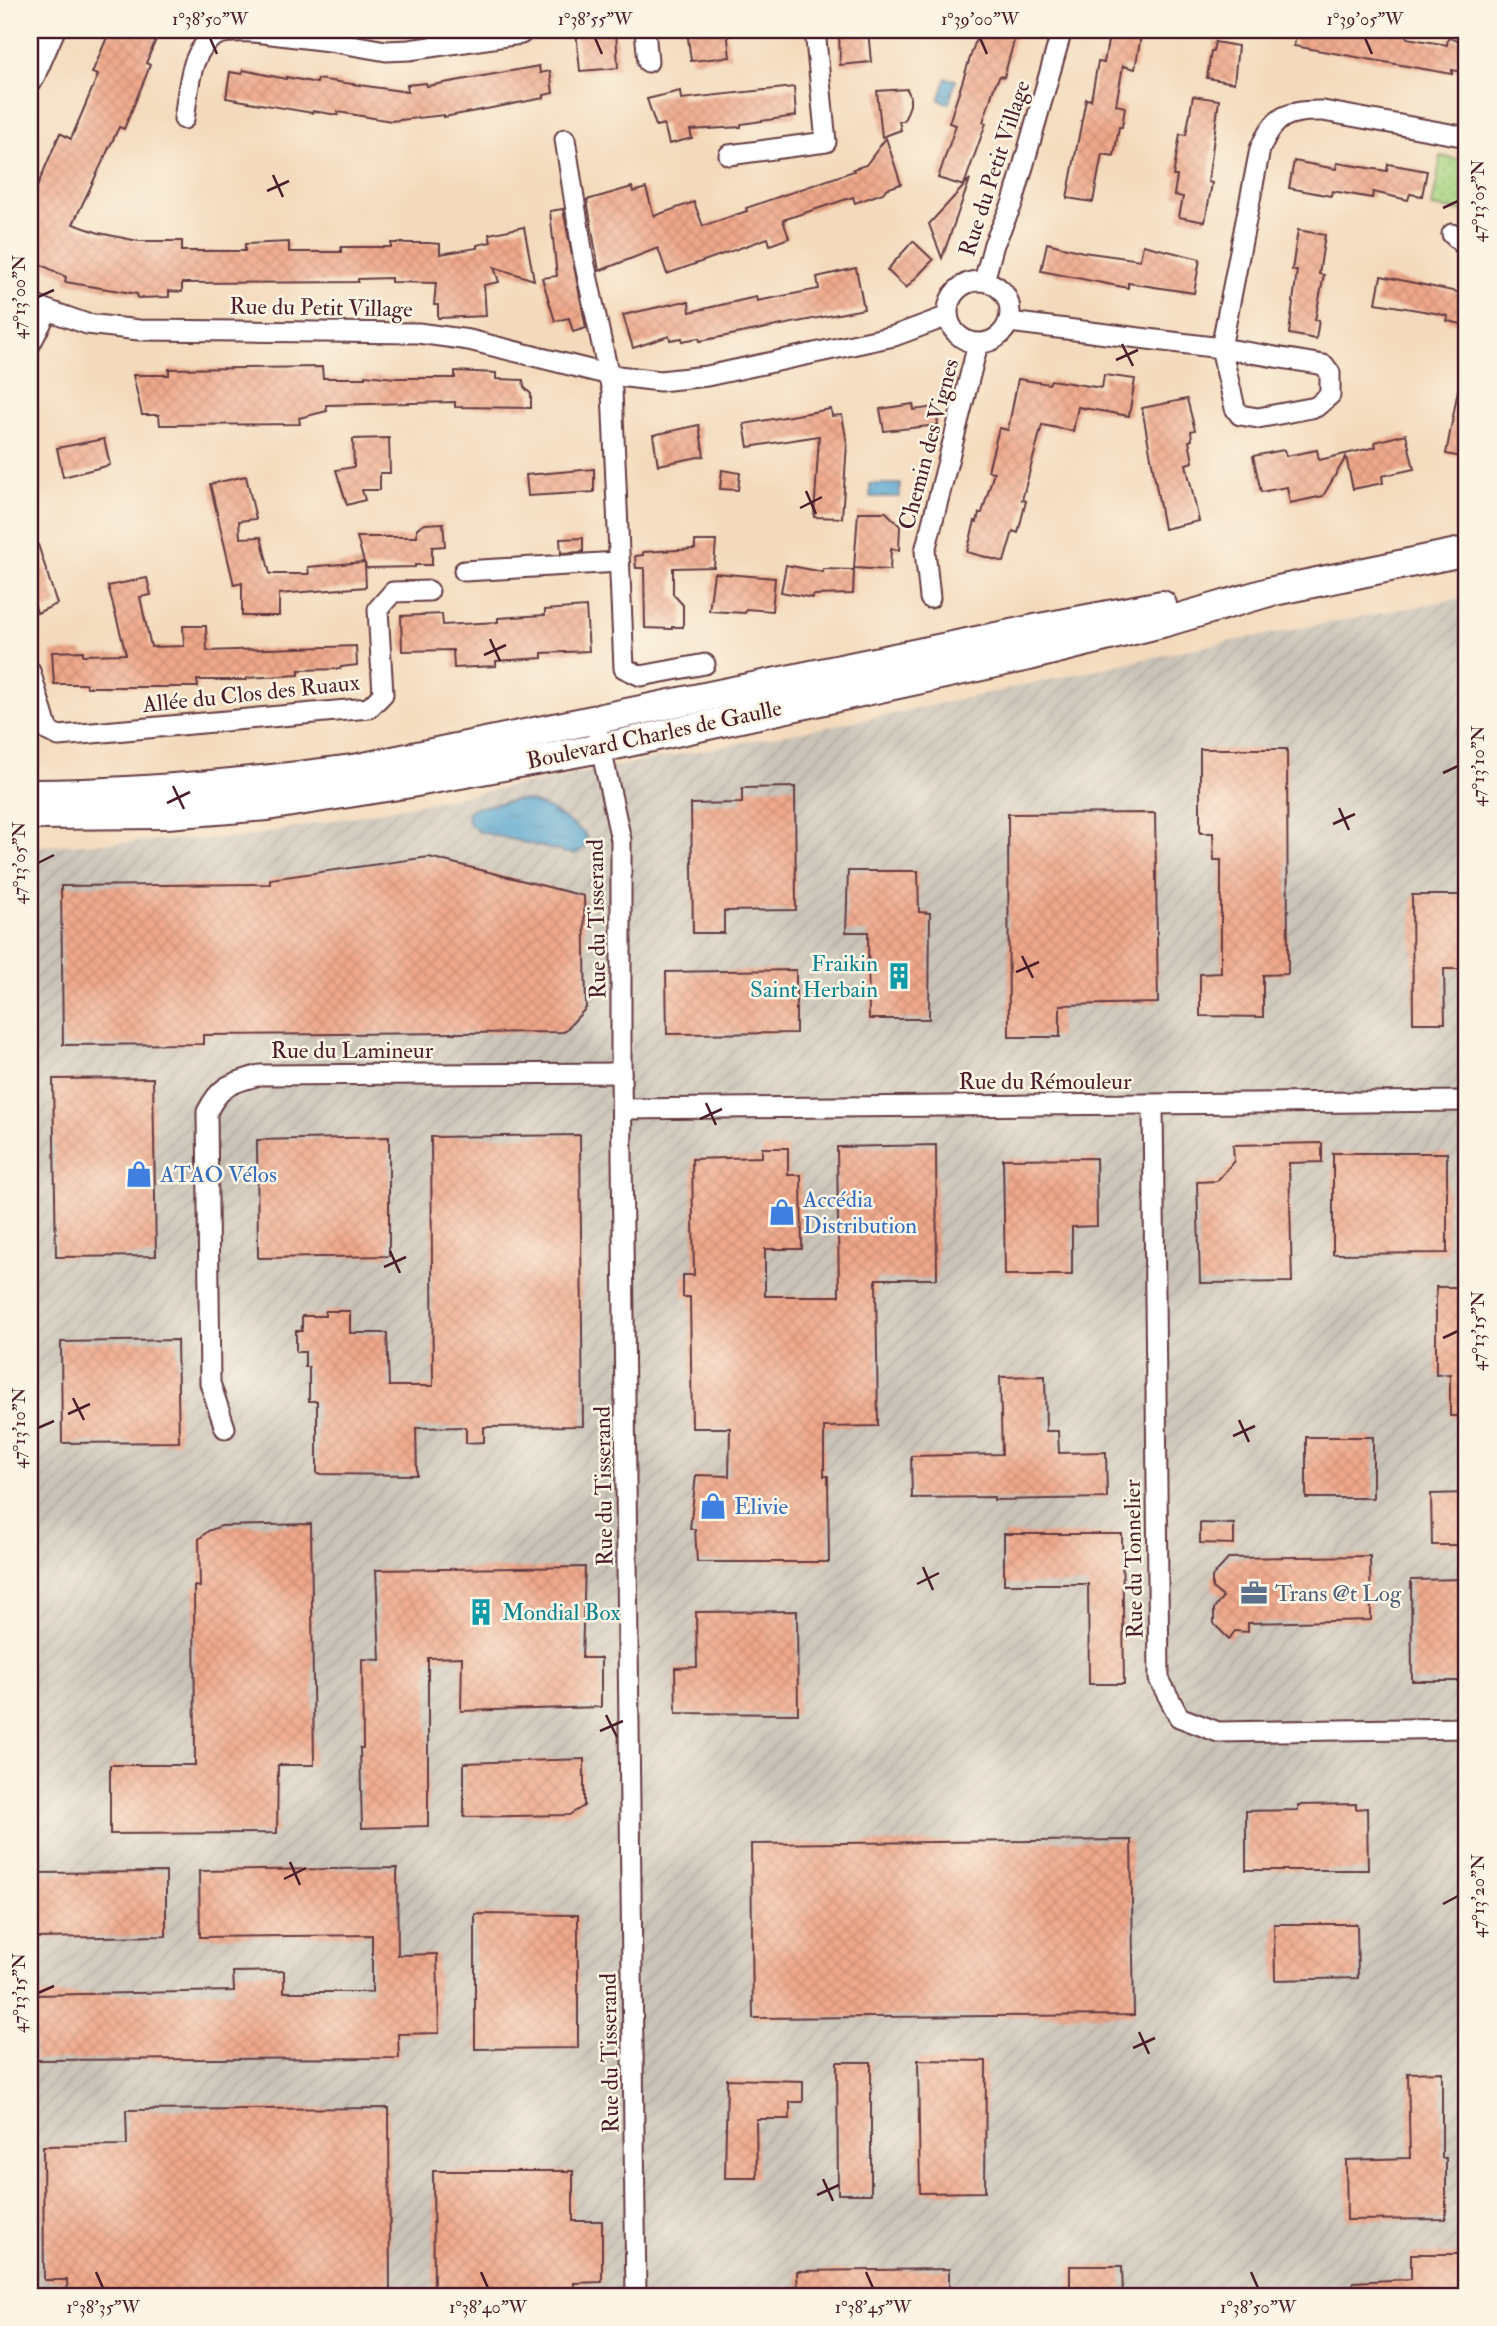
<svg xmlns="http://www.w3.org/2000/svg" width="1497" height="2326" font-family="'IM FELL Double Pica',serif">
<style>
.industrial{fill:url(#industrial-furrows)}
.grass{fill:url(#grass-dots);stroke:#787956;stroke-width:2}
.forest{fill:url(#forest-firs);stroke:#676a4c;stroke-width:2}
.water{fill:url(#water-ripples);stroke:#50627d;stroke-width:2}
.building{fill:url(#building-cross-hatch)}
.lines{fill:none;stroke-linecap:round;stroke-linejoin:round}
.street-casing{stroke:#643b41;stroke-width:23}
.secondary-casing{stroke:#643b41;stroke-width:32}
.street{stroke:#fff;stroke-width:19}
.secondary{stroke:#fff;stroke-width:28}
.ticks{fill:none;stroke:#4a1f2b;stroke-width:2.5}
.labels{text-anchor:middle;stroke-width:5;stroke-linejoin:round;paint-order:stroke}
.street-label{font-size:23px;fill:#4a1f2b;stroke:#fcf5e5}
.culture-label{font-size:23px;fill:#0d838f;stroke:#fcf5e5;text-anchor:end}
.shop-label{font-size:23px;fill:#366cbe;stroke:#fcf5e5;text-anchor:start}
.service-label{font-size:23px;fill:#4e5e75;stroke:#fcf5e5;text-anchor:start}
.neatline{fill:none;stroke:#4a1f2b;stroke-width:2.5}
.ticks-label{font-size:18px;text-anchor:middle;fill:#4a1f2b}
</style>
<defs>
<pattern id="industrial-furrows" width="10" height="10" patternUnits="userSpaceOnUse" patternTransform="scale(1.75)"><rect width="10" height="10" fill="#cac3b8"/><path d="M-1 1l2-2M0 10L10 0M9 11l2-2" fill="none" stroke="#afa79e"/></pattern>
<pattern id="grass-dots" width="8" height="8" patternUnits="userSpaceOnUse" patternTransform="scale(1.75)"><rect width="8" height="8" fill="#a6d380"/><path d="M2 2h.1M6 6h.1" fill="none" stroke="#90b56f" stroke-width="1.8" stroke-linecap="round"/></pattern>
<pattern id="forest-firs" width="22" height="20" patternUnits="userSpaceOnUse" patternTransform="scale(1.75)"><rect width="22" height="20" fill="#84b56e"/><path d="M5 1l3.5 6h-7zM16 11l3.5 6h-7z" fill="#6e935b"/></pattern>
<pattern id="water-ripples" width="26" height="14" patternUnits="userSpaceOnUse" patternTransform="scale(1.75)"><rect width="26" height="14" fill="#55a4cf"/><path d="M2 4q2-2 4 0t4 0M15 11q2-2 4 0t4 0" fill="none" stroke="#4885a8"/></pattern>
<pattern id="building-cross-hatch" width="8" height="8" patternUnits="userSpaceOnUse" patternTransform="scale(1.75)"><rect width="8" height="8" fill="#efa78a"/><path d="M0 0l8 8M0 8l8-8" fill="none" stroke="#ce8f77"/></pattern>
</defs>
<rect width="100%" height="100%" fill="#fcf5e5"/>
<filter id="ink" filterUnits="userSpaceOnUse"><feTurbulence type="fractalNoise" baseFrequency=".0143" numOctaves="2"/><feDisplacementMap in="SourceGraphic" scale="14" xChannelSelector="R" yChannelSelector="G"/><feConvolveMatrix kernelMatrix="1 2 1 2 8 2 1 2 1" color-interpolation-filters="sRGB"/></filter>
<filter id="wash" filterUnits="userSpaceOnUse"><feTurbulence type="fractalNoise" baseFrequency=".00686" numOctaves="4" result="noise"/><feDisplacementMap in="SourceGraphic" scale="28" xChannelSelector="R" yChannelSelector="G"/><feGaussianBlur stdDeviation="1.57" result="paint"/><feColorMatrix in="noise" values="0 0 0 0 0 0 0 0 0 0 0 0 0 0 0 0 0 1.4 0 .05"/><feComposite in="paint" operator="in"/></filter>
<g filter="url(#wash)">
<rect width="100%" height="100%" fill="#f4dabc"/>
<!-- industrial -->
<path class="industrial" d="M1467,597v1699h-1437v-1322l4,-128 212,-9 652,-124 292,-64z"/>
<!-- grass -->
<path class="grass" d="M1441,156l26,5v51l-35,-5z"/>
<!-- forest -->
<path class="forest" d="M30,846h4l-4,128z"/>
<!-- water -->
<g class="water">
<path d="M946,78l10,2 -7,23 -10,-3z"/>
<rect x="870" y="484" width="30" height="13"/>
<path d="M517,800c27,0 45,18 66,32l4,6 -2,9 -9,7 -9,-1 -89,-22 -11,-10 1,-9 6,-4z"/>
</g>
<g id="blocks">
<!-- building -->
<g class="building">
<path d="M110,30h50l-14,33 4,2 -4,11 -22,53 -5,-2 -46,97 26,9 39,8h44v10h63v-7l44,-2v10h52v-5h50v-4h37l12,1v10l37,-6v-3l14,-3 -2,-8 35,-7 10,53 -40,-13 5,15 -15,3 2,31 -48,2v-13h-4l2,-22 -45,-1v-4l-33,1v3l-176,1v9l-13,-1v6l-31,1 -1,-4 -72,-12 1,-5 -36,-18v-56l30,-70 11,6 27,-64 -6,-2z"/>
<path d="M576,30h40l2,38 -38,3z"/>
<path d="M687,30h40l3,27 -39,4z"/>
<path d="M839,30h29l3,32 -31,3z"/>
<path d="M979,30h38l-13,47 -4,-1 -5,9 -12,37 3,1 -22,62 6,-6 -28,79 -13,-34 35,-38 -26,-8 18,-53 -7,-2z"/>
<path d="M1110,30h32l-7,39 -12,-3 -7,39 9,2 -3,20h-3l-5,29 -12,-2 -9,48 -26,-4 19,-99 5,1 7,-38 6,1z"/>
<path d="M1297,30h111l-1,8 40,7 1,-7 19,4v2l-5,28 -10,-2v4l-158,-28z"/>
<path d="M1215,42l23,4 -4,37 -27,-5 4,-27h2z"/>
<path d="M539,66l1,7 10,-2 3,22 -9,2v3l-100,19v-2l-53,6 -53,-9v3l-25,-4 -1,2 -86,-15 4,-26 12,2 1,-4 43,9v-2l31,6 1,-4 90,13 -1,-7 19,-2 1,3z"/>
<path d="M794,87l2,29 -55,8v3l-51,3 2,8 -23,6 -5,-20 -8,2 -9,-27 33,-8 1,8z"/>
<path d="M907,89l3,7v9l-6,16h-5l2,9 -19,7 -5,-46z"/>
<path d="M1193,96l26,4 -11,82 4,1 -7,39 -26,-5 4,-20 -9,-2 3,-19h-4l7,-42 6,1z"/>
<path d="M886,138l15,46 -15,5 -3,4 -28,10 -2,-6 -70,23 6,18 -19,7 -2,-7 -101,36 -9,-26 -59,23 -12,-71 45,-13 1,5 13,-4 8,28 40,-14 9,24 44,-15 -1,-3 108,-37 -1,-2 13,-4z"/>
<path d="M1294,161l42,8 1,-6 50,8 1,-7 39,7 -5,25 -12,-2 -2,6 -35,-8 -1,6 -40,-7 -1,5 -42,-8z"/>
<path d="M563,209l23,119 -13,4 -4,-14 -14,3 -13,-43 15,-2 -7,-65z"/>
<path d="M1298,230l27,5 -6,39 5,1 -9,45h4l-3,19 -27,-5 8,-64h-5z"/>
<path d="M913,241l20,19 -27,28 -19,-18z"/>
<path d="M1047,243l36,9 57,8 3,-15 57,14 -6,34 -66,-10v5l-87,-17z"/>
<path d="M856,268l8,41 -164,32 -1,-3 -17,3v-3l-12,2 -1,-4 -36,12 -10,-33 58,-13h8l1,10 66,-15 1,4 62,-12 -2,-12z"/>
<path d="M1381,276l86,18v31l-20,-4 1,-5 -13,-3 -59,-10z"/>
<path d="M322,367l1,11h42v-3l30,3h60v-7l41,2v6l27,1 1,7 7,7v14l-76,-1v-5l-129,3 1,6 -28,7 1,6 -140,1 -1,-10h-17l-9,-40h36v-6z"/>
<path d="M1104,375l31,4 -6,37 -51,-9 -5,24 -31,-6 -20,75 4,1 -8,32 -5,-2 -9,31 -37,-10 8,-31 2,1 2,-9h3l12,-41 -6,-1 11,-43 9,2 10,-51 31,5 2,-4 51,8z"/>
<path d="M1458,390l9,1v67l-21,-4z"/>
<path d="M1187,399l8,31 -4,1 1,9 -3,1 4,21 -7,2 13,57 -35,8 -22,-121z"/>
<path d="M913,404l1,6 22,-3 2,18 -54,6 -4,-22z"/>
<path d="M831,409l1,7 10,-1 5,28 -5,75 -28,-1 5,-81 -71,11 -4,-23z"/>
<path d="M699,425l5,31 -46,9 -5,-30z"/>
<path d="M1406,434l8,35 -32,7 1,7 -30,6 -7,-32 -23,39 -33,7 -3,-16 -26,5 -8,-36 31,-6 2,6 31,-6 2,10 57,-13 -1,-5z"/>
<path d="M389,438l1,35h-10v17h-18l3,10 -18,5 -11,-35 18,-3 -1,-28z"/>
<path d="M104,439l6,26 -47,12 -6,-29z"/>
<path d="M594,469v23l-66,4 -2,-21z"/>
<path d="M722,470l18,3 -2,17 -18,-1z"/>
<path d="M246,476l10,43 -17,2 1,17 21,-1 9,37h39l-1,-7 56,-5 -7,-25h60v-9l8,-4 18,-1 2,23 -13,1v18h-17v2l-49,1 -1,-5 1,24 -87,7v22h-37v-33l-8,2 -24,-101z"/>
<path d="M858,512h28l14,14 -1,24 -8,-1 -1,21 -36,-2z"/>
<path d="M30,532h4l23,72 -20,9 -7,-25z"/>
<path d="M583,538v14l-22,1 -1,-14z"/>
<path d="M695,541h21l-2,26 -41,1v26l10,11v22h-11v2l-27,-1 -1,-60h-8l-1,-12 8,-1v-3l52,-3z"/>
<path d="M786,565l37,7v-3l31,1 -1,24 -40,1v3l-32,-6z"/>
<path d="M714,573l61,5 -3,33 -26,-2 -1,4 -36,-2z"/>
<path d="M147,578l4,17 -11,2 11,50 33,-1 -1,-20h23l1,25 149,-5 1,19 -16,2 -1,2 -41,1v5l-52,3v2h-50l1,7h-111l-1,-3h-32l-2,-32 31,-1v4l43,-1 -18,-68z"/>
<path d="M586,607l3,44 -47,2v5l-46,3v5l-42,2 -1,-18 -51,1 -1,-35 41,-2 1,11 55,-3v-4l47,-3v-5z"/>
<path d="M1200,749h87l1,225 -25,1v42l-63,-1v-42l21,-1v-113h-7l-1,-27h-13z"/>
<path d="M795,787l1,123 -72,1v22h-31l-2,-129 51,-1v-15z"/>
<path d="M1155,813l3,190 -98,2v32h-51l-1,-223z"/>
<path d="M429,857l155,39 2,112 -22,24 -361,3v9l-140,1 -2,-159 209,-2v-5z"/>
<path d="M848,871h70l1,41 11,1 -1,106h-60l-1,-87h-22z"/>
<path d="M1412,895h55v74h-23l1,54h-32z"/>
<path d="M796,970v63l-129,1 -1,-62z"/>
<path d="M153,1078l3,178 -100,1 -3,-178z"/>
<path d="M580,1135l3,291 -99,1v15l-18,1v-16l-50,1 1,47 -100,-1v-73h-8v-34h-4v-15h-9v-21h6v-15h23v-5h25v22h37l2,53h44l-2,-249z"/>
<path d="M389,1137v119l-131,2 -1,-118z"/>
<path d="M1322,1143v19l-33,1 3,119 -92,1 -3,-101 20,-1 17,-20 -1,-16z"/>
<path d="M936,1145l1,134h-61l2,147 -54,1v49h4l1,86h-132l-2,-33h-5l6,-54 33,1 1,-48h-38l-2,-131h-7v-22h11l-2,-116 70,-2v-9h26v27h13l1,74h-37v47h74l-2,-149z"/>
<path d="M1333,1153h114v100l-114,1z"/>
<path d="M1096,1158l1,68 -25,1v48h-67l-2,-116z"/>
<path d="M1436,1287h31v129h-17v-42l-14,1z"/>
<path d="M177,1340l2,102 -117,1 -1,-101z"/>
<path d="M1045,1376l1,55h12l1,22 47,-1 1,46 -113,2v-3l-82,1 -1,-42 91,-2 -2,-77z"/>
<rect x="1306" y="1437" width="67" height="61"/>
<path d="M1467,1493v52h-35l-1,-51z"/>
<path d="M1200,1523l34,1v20l-34,-1z"/>
<path d="M311,1524l3,241h-36l-1,68 -167,1v-69h85l-1,-179 6,1 -1,-48 9,-8 13,-5z"/>
<path d="M1004,1534h118l2,150h-35l-1,-100h-84z"/>
<path d="M1370,1556l1,64 -123,3v9l-13,-1 -6,8 -15,-15v-15l9,-12 -11,-9v-11l17,-19z"/>
<path d="M585,1567l-3,91h19v49l-140,4 1,-54 -34,1v168l-66,2 -2,-80h3l-1,-89 18,1 -4,-90z"/>
<path d="M1467,1579v102h-55l-1,-101z"/>
<path d="M797,1611l1,103 -122,-1 -1,-45 22,-1 -1,-55z"/>
<path d="M584,1759v47l-15,9 -105,2v-54z"/>
<path d="M1356,1804v5l11,-1 1,62h-122v-59l52,-1v-5z"/>
<path d="M1131,1840l3,175 -381,3 -2,-174z"/>
<path d="M397,1868l1,87 39,-1 1,39 1,40 -41,1 1,24 -364,2 -1,-65 200,-4 -1,-19 51,-1v21h88v-57l-172,2 -1,-66z"/>
<path d="M166,1872v64l-132,2v-6h-4v-21h4l-1,-38z"/>
<path d="M475,1914l103,1v133l-103,1z"/>
<path d="M1274,1924h83l1,54 -83,2z"/>
<path d="M918,2060l68,1 -1,131 -65,1z"/>
<path d="M837,2062h34v132h-33z"/>
<path d="M1442,2072v86h4v61l-99,1 -1,-60 64,-2 -2,-85z"/>
<path d="M727,2079l76,2v21h-13v17h-34l1,59h-32z"/>
<path d="M389,2108l1,188h-322l-1,-16h-23l-1,-134 84,-1 -1,-35z"/>
<path d="M433,2171h140v50h29v61l-28,1v13h-140z"/>
<path d="M1411,2254h56v42h-114v-14l58,-3z"/>
<path d="M1070,2266h52l1,30h-53z"/>
<path d="M949,2269v27h-151l-1,-25z"/>
</g>
</g>
</g>
<g filter="url(#ink)">
<use href="#blocks" fill-opacity="0" stroke="#643b41" stroke-width="2"/>
<g class="lines">
<defs>
<g id="street">
<path d="M256,30l-1,2 74,9 57,10 23,-1 112,-16"/>
<path d="M645,30l3,32"/>
<path d="M184,119c5,-27 4,-70 33,-84 12,-5 26,-3 38,-3"/>
<path d="M565,139l18,117 29,135 12,277 17,8 64,-12"/>
<path d="M729,155l97,-13 -11,-112"/>
<path d="M1452,234l15,14"/>
<circle cx="979" cy="312" r="31"/>
<path d="M984,281l10,-37 19,-42 49,-172"/>
<path d="M30,304l57,20 52,6 279,3 51,7 141,35 50,6 47,-5 187,-40 54,-20"/>
<path d="M1009,322l212,26 103,17 6,8v22l-14,12 -58,11 -18,-3 -5,-7 -14,-60 39,-199c14,-33 27,-39 63,-38l144,26"/>
<path d="M30,345l17,-33"/>
<path d="M464,571l155,-9"/>
<path d="M930,598l-5,-47 53,-207"/>
<path d="M30,671l18,60 11,5 310,-28 14,-14 -5,-85 15,-17 36,-1"/>
<path d="M598,735l23,105v233l15,1223"/>
<path d="M1153,1105l6,574 20,38 39,15 249,-4"/>
<path d="M623,1109l844,-8"/>
<path d="M225,1428l-15,-45 -3,-271c14,-28 25,-29 53,-37l361,-2"/>
</g>
<g id="secondary">
<path d="M30,76l20,-46"/>
<path d="M30,794c110,0 219,-11 329,-26l686,-141 117,-22"/>
<path d="M30,815l137,-1 100,-8 144,-23 190,-35 432,-93 129,-32 107,-31 198,-41"/>
</g>
</defs>
<!-- street casing -->
<use href="#street" class="street-casing"/>
<!-- secondary casing -->
<use href="#secondary" class="secondary-casing"/>
<!-- street -->
<use href="#street" class="street"/>
<!-- secondary -->
<use href="#secondary" class="secondary"/>
</g>
</g>
<!-- ticks -->
<path class="ticks" d="M210,38l7,16M595,38l7,16M980,38l7,16M1365,38l7,16M273,175l10,22M267,191l22,-10M1443,208l15,-7M38,297l16,-7M1122,344l11,22M1116,360l22,-10M806,491l10,23M800,508l22,-11M490,639l10,22M484,655l22,-10M1443,773l15,-7M173,786l11,23M167,803l23,-11M1339,808l10,22M1333,824l22,-10M38,863l16,-8M1022,956l11,22M1016,972l23,-10M706,1103l10,22M700,1119l22,-10M390,1251l10,22M384,1267l22,-10M1443,1338l15,-7M73,1398l11,22M68,1414l22,-10M1239,1420l10,22M38,1428l16,-7M1233,1436l22,-10M923,1567l10,23M917,1584l22,-11M606,1715l11,22M600,1731l23,-10M290,1862l10,23M284,1879l22,-11M1443,1904l15,-8M38,1993l16,-7M1139,2032l10,22M1133,2048l22,-10M823,2179l10,22M817,2195l22,-10M96,2272l7,16M481,2272l7,16M866,2272l7,16M1251,2272l7,16"/>
<!-- icons -->
<defs>
<symbol id="building-bare" viewBox="-9 -9 18 18"><path d="M-4-6H4V6H1V3H-1V6H-4ZM-2.5-4.3h1.7v1.8h-1.7ZM.8-4.3h1.7v1.8H.8ZM-2.5-1h1.7V.8h-1.7ZM.8-1h1.7V.8H.8Z" fill="#0f9aa8" stroke="#fcf5e5" stroke-width="2.5" paint-order="stroke"/></symbol>
<symbol id="shop-bare" viewBox="-9 -9 18 18"><path d="M-5-2.5h2.3a2.7 3.5 0 0 1 5.4 0H5L5.5 6h-11ZM-1.5-2.5h3a1.5 2.3 0 0 0-3 0Z" fill="#3f7fe0" stroke="#fcf5e5" stroke-width="2.5" paint-order="stroke"/></symbol>
<symbol id="office-bare" viewBox="-9 -9 18 18"><path d="M-6-3h4V-5.5h4V-3h4V5H-6ZM-1-4.5V-3h2v-1.5ZM-6 0V1H6V0Z" fill="#5c6f8a" stroke="#fcf5e5" stroke-width="2.5" paint-order="stroke"/></symbol>
</defs>
<g fill-rule="evenodd">
<use href="#building-bare" x="880" y="957" width="38" height="38"/>
<use href="#shop-bare" x="120" y="1155" width="38" height="38"/>
<use href="#shop-bare" x="763" y="1193" width="38" height="38"/>
<use href="#shop-bare" x="694" y="1487" width="38" height="38"/>
<use href="#office-bare" x="1235" y="1574" width="38" height="38"/>
<use href="#building-bare" x="462" y="1593" width="38" height="38"/>
</g>
<g class="labels">
<!-- street labels -->
<g class="street-label">
<text transform="translate(994 168) rotate(-72)" y="8">Rue du Petit Village</text>
<text transform="translate(321 307) rotate(1)" y="8">Rue du Petit Village</text>
<text transform="translate(928 444) rotate(-75)" y="8">Chemin des Vignes</text>
<text transform="translate(251 693) rotate(-6)" y="8">Allée du Clos des Ruaux</text>
<text transform="translate(654 734) rotate(-12)" y="8">Boulevard Charles de Gaulle</text>
<text transform="translate(596 919) rotate(-91)" y="8">Rue du Tisserand</text>
<text x="352" y="1058">Rue du Lamineur</text>
<text x="1045" y="1089">Rue du Rémouleur</text>
<text transform="translate(603 1486) rotate(-91)" y="8">Rue du Tisserand</text>
<text transform="translate(1133 1559) rotate(-91)" y="8">Rue du Tonnelier</text>
<text transform="translate(609 2053) rotate(-91)" y="8">Rue du Tisserand</text>
</g>
<!-- culture labels -->
<g class="culture-label">
<text x="878" y="971">Fraikin<tspan x="878" dy="26">Saint Herbain</tspan></text>
<text x="502" y="1620" text-anchor="start">Mondial Box</text>
</g>
<!-- shop labels -->
<g class="shop-label">
<text x="160" y="1182">ATAO Vélos</text>
<text x="803" y="1207">Accédia<tspan x="803" dy="26">Distribution</tspan></text>
<text x="734" y="1514">Elivie</text>
</g>
<!-- service labels -->
<g class="service-label">
<text x="1275" y="1601">Trans @t Log</text>
</g>
</g>
<!-- margin -->
<rect width="1497" height="2326" fill="none" stroke="#fcf5e5" stroke-width="77"/>
<rect x="38" y="38" width="1420" height="2250" class="neatline"/>
<g class="ticks-label">
<text x="210" y="25">1°38'50"W</text>
<text x="595" y="25">1°38'55"W</text>
<text x="980" y="25">1°39'00"W</text>
<text x="1365" y="25">1°39'05"W</text>
<text transform="translate(1478 201) rotate(-90)" y="6">47°13'05"N</text>
<text transform="translate(19 297) rotate(-90)" y="6">47°13'00"N</text>
<text transform="translate(1478 766) rotate(-90)" y="6">47°13'10"N</text>
<text transform="translate(19 863) rotate(-90)" y="6">47°13'05"N</text>
<text transform="translate(1478 1331) rotate(-90)" y="6">47°13'15"N</text>
<text transform="translate(19 1428) rotate(-90)" y="6">47°13'10"N</text>
<text transform="translate(1478 1896) rotate(-90)" y="6">47°13'20"N</text>
<text transform="translate(19 1993) rotate(-90)" y="6">47°13'15"N</text>
<text x="103" y="2313">1°38'35"W</text>
<text x="488" y="2313">1°38'40"W</text>
<text x="873" y="2313">1°38'45"W</text>
<text x="1258" y="2313">1°38'50"W</text>
</g>
</svg>
